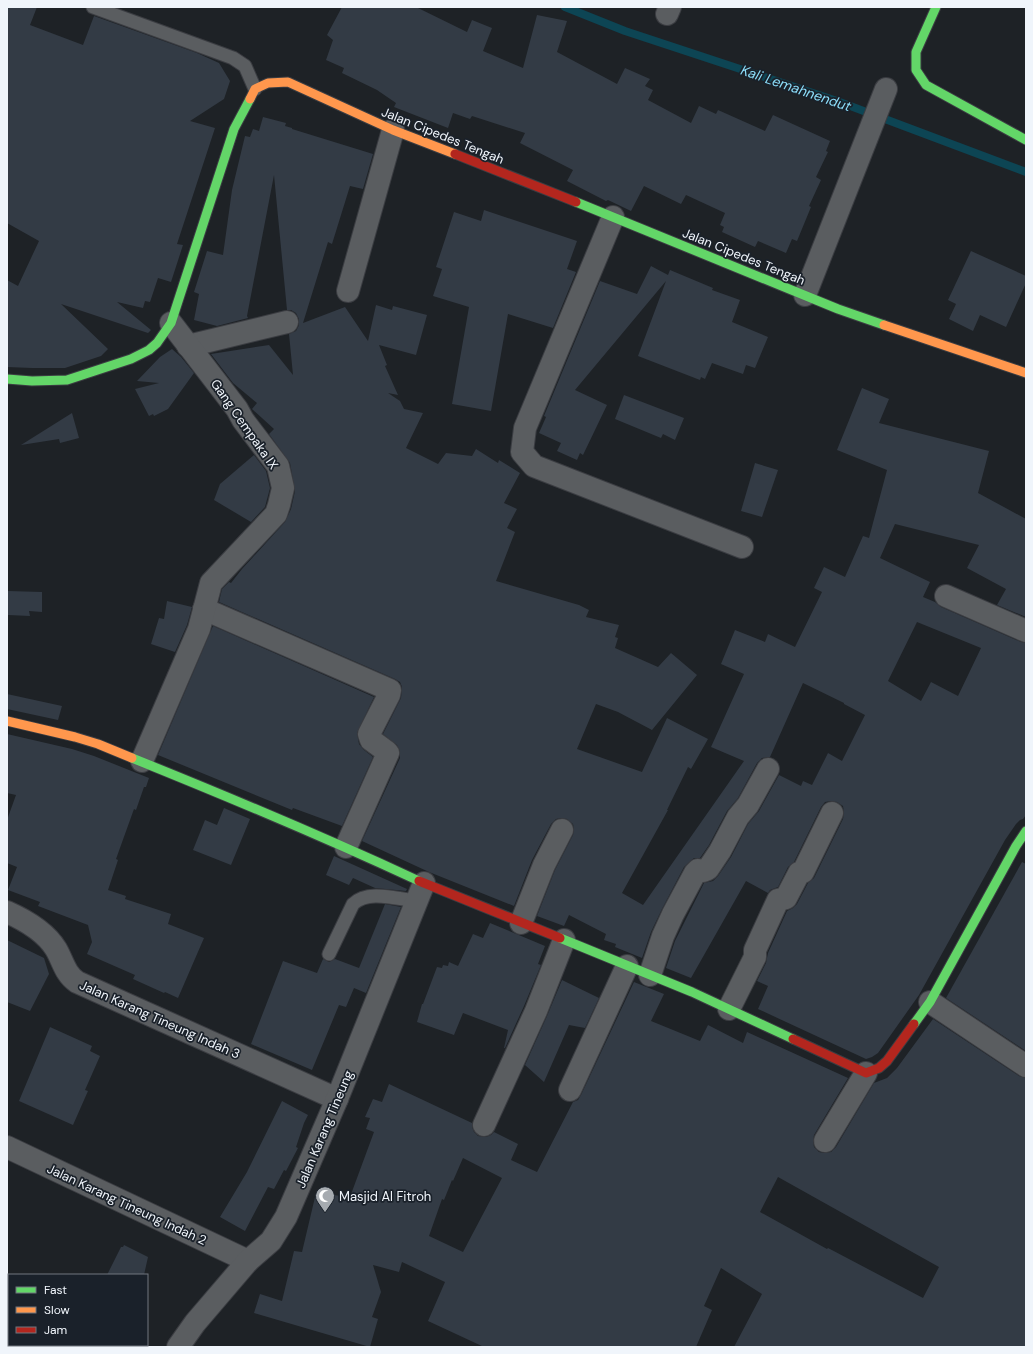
<svg xmlns="http://www.w3.org/2000/svg" width="1033" height="1354" font-family="'DM Sans',sans-serif">
<style>
.lines{fill:none;stroke-linecap:round;stroke-linejoin:round}
.stream{stroke:#0d4554;stroke-width:8}
.building{fill:#333b45;fill-rule:evenodd}
.lane-casing{stroke:#3b3d42;stroke-width:15}
.street-casing{stroke:#3b3d42;stroke-width:24}
.fast-casing{stroke:#3b3d42;stroke-width:11}
.slow-casing{stroke:#3b3d42;stroke-width:11}
.jam-casing{stroke:#3b3d42;stroke-width:11}
.lane{stroke:#5a5d60;stroke-width:13}
.street{stroke:#5a5d60;stroke-width:22}
.fast{stroke:#63d668;stroke-width:9}
.slow{stroke:#ff974d;stroke-width:9}
.jam{stroke:#b3261e;stroke-width:9}
.labels{text-anchor:middle;stroke-width:3.5;stroke-linejoin:round;paint-order:stroke}
.street-label{font-size:13px;fill:#f0f5fb;stroke:#1a212a}
.poi-label{font-size:13px;fill:#f0f5fb;stroke:#1a212a;text-anchor:start}
.water-label{font-size:14px;font-style:italic;fill:#8cdefa;stroke:#1a212a}
</style>
<rect width="100%" height="100%" fill="#1e2226"/>
<g class="lines">
<!-- stream -->
<path class="stream" d="M565,7l60,24 212,70 189,71"/>
</g>
<!-- building -->
<g class="building">
<path d="M7,7h30l-7,18 53,20 11,-29 103,37 22,10 11,18 -6,18 -34,22 25,7 -38,116 6,1 -12,37 -13,-4 -8,24 -5,-1 -2,7 -26,-6 34,28 -3,3 -87,-29 47,45 -7,7 -36,12h-33l-25,-1v-87l11,6 21,-45 -32,-18z"/>
<path d="M342,7h74l51,25 5,-12 20,8 -9,23 40,17 14,-53 30,6 -10,31 60,32 8,-16 25,11 -5,7 8,4 -5,10 43,23 8,-17 17,8 2,-4 47,21 8,-16 57,26 -4,10 2,1 -12,25 5,3 -12,26 2,1 -14,34 -5,-2 -6,14 -28,-12 -3,6 -33,-15 2,-5 -4,-2 5,-12 -39,-18 -5,9 -37,-18 -13,25 -23,-11 -2,1 -39,-20 6,-11 -53,-27 5,-10 -53,-17 -2,3 -17,-6 -5,15 -54,-21 2,-4 -19,-13 -35,-17 2,-5 -18,-8 7,-20 -6,-5z"/>
<path d="M263,117l23,6 -1,3 7,2v1l81,25 -10,35 -13,-3 -18,58 -4,-2 -25,81 42,-16 23,34 8,-36 16,5 1,-4 34,9 -11,40 -37,-10 8,20 -2,1 13,29 -10,-2 12,8 4,8 19,4 -17,35 32,16 8,-11 26,3 4,-7 22,14 1,-3 21,13 -16,30 13,6 -10,19 8,4 -19,49 83,24 10,5 -3,7 33,8 -4,12 3,1 -3,10 43,19 13,-14 26,22 -45,55 -34,-18 -22,-8 -19,45 65,23 25,-54 41,21 -17,30 -3,-2 -21,43h1l-46,83 21,12 101,-144 -33,-14 33,-73 -23,-10 14,-34 30,12 3,-8 27,13 27,-55 -8,-4 10,-21 21,10 18,-41 6,2 18,-68 -50,-20 25,-62 27,11 -10,24 110,28 -11,42 48,26v98l-29,-12 9,-16 -39,-21 12,-23 -84,-21 -15,34 50,24 -7,15 12,5 6,5 80,35 5,1v172l-3,4 -3,1 -4,4 -11,16 -86,155 -41,58 -6,4 -6,2 -108,-50 10,-23 -11,-5 9,-18 2,-10 19,-42 6,-3 4,-4 11,-21 6,-5 29,-59 1,-6 -1,-7 -6,-4 -6,-1 -6,1 -4,5 -27,55 -6,5 -10,20 -8,3 -2,3 -22,-12 -55,97 -25,-10 9,-27 29,-58 9,-2 5,-5 13,-19 17,-33 11,-13 20,-36 22,11 2,-5 9,4 16,-32 14,8 23,-46 -21,-11v-1l-41,-20 -33,74 -8,1 -5,5 -19,35 -11,13 -18,34 -9,13h-6l-10,9 -22,42 -11,23 -9,26 -27,-11 1,-3 -12,-4 2,-6 -37,-19 -5,11 -27,-10 18,-46 18,-35 1,-6 -1,-5 -6,-5 -6,-1 -5,1 -5,5 -19,36 -18,46 -85,-34 -67,-31 38,-83v-7l-3,-6 -14,-11 18,-36 1,-11 -2,-5 -5,-3 -176,-77 3,-13 7,-7 2,1 11,-14 43,-47 6,-13 4,-18 -5,-28 -21,-29 5,-5 -22,-20 5,-6 -24,-20 -22,-29 58,-9 24,30 -4,-41 7,-3 3,-6v-6l-3,-6 -5,-3h-4l-13,-135 -27,141 1,2 -31,8 -23,-6 5,-26 -5,-2 13,-41 16,4 9,-65 13,-54 5,1 3,-8 6,2zM917,622l64,26 -23,48 -27,-14 -10,19 -33,-20z"/>
<path d="M484,210l93,31 -10,28 9,3 -23,56 -45,-14 -17,97 -39,-7 17,-97 -36,-11 9,-27 -6,-2 18,-55 27,9z"/>
<path d="M971,251l55,25v7l-20,44 -26,-12 -7,16 -24,-12 7,-15 -8,-4z"/>
<path d="M651,266l17,9 2,-5 43,18 -1,2 28,10 -8,22 36,15 -13,31 -9,-3 -3,9 -31,-11 -7,16 -4,-2 -1,3 -62,-24 28,-75 -91,109 32,15 -24,50 -3,-2 -3,7 -20,-9 4,-8 -22,-10 7,-16 -2,-1 56,-135 37,13z"/>
<path d="M172,349l9,8 13,16 -26,36 -14,7 -1,-2 -4,2 -14,-27 24,-6 -22,-2 23,-24z"/>
<path d="M624,395l60,23 -9,22 -12,-6 -2,4 -46,-19z"/>
<path d="M72,413l7,25 -19,5 -1,-4 -38,6z"/>
<path d="M254,455l12,16 4,17 -5,19 -14,15 -37,-22 6,-16z"/>
<path d="M755,463l23,7 -16,47 -21,-6z"/>
<path d="M8,591l34,1v20l-13,-1 1,5 -22,-1z"/>
<path d="M167,601l25,6 -5,18 -12,27 -24,-8 8,-26 5,1z"/>
<path d="M213,626l161,71 -17,36 2,11 5,6 9,7 -31,69 -49,-18 -1,2 -134,-55z"/>
<path d="M7,694l55,12 -4,14 -51,-11z"/>
<path d="M7,734l65,15 22,7 55,22 -3,9h-2l-8,23 -2,-1 -18,50 2,1 -10,30 18,6 -1,3 46,15 -3,10 36,14 -26,60 -13,-6 -1,1 -31,-14 2,-4 -48,-21 5,-12 -4,-17 -50,-19 2,-4 -32,-12 9,-23 -10,-4v-43l9,-25 -9,-2z"/>
<path d="M224,808l26,11 -19,46 -38,-15 12,-30 12,5z"/>
<path d="M334,856l73,33 -1,2 -31,-3 -22,-10 -4,7 -23,-10z"/>
<path d="M1022,862l4,2v187l-80,-53z"/>
<path d="M385,904l16,3 -35,86 -12,-5 -8,19 -7,-2 -27,65 -61,-26 32,-83 34,12 6,-14 6,3 6,-3 24,9z"/>
<path d="M490,923l55,23 -7,18 3,1 -17,41 -19,42h-1l4,-18 -45,-17 -9,22 -37,-13 5,-18h1l14,-37 5,1 1,-3 5,1 1,-4 9,4 15,-32 10,4z"/>
<path d="M7,940l37,18 5,16 -19,37 -23,-9z"/>
<path d="M562,980l37,18 -14,30 -16,-3 -25,57 -19,-17 22,-49z"/>
<path d="M634,982l30,12 -13,27 49,20 8,-16 35,18 4,-11 101,46 -34,57 -1,6 1,6 5,5 5,1 7,-1 5,-5 38,-64 13,-5 10,-10 36,-49 86,57 7,2v269h-292l28,-53 -41,-26 -17,38 8,4 -16,37h-212l-56,-26 17,-39 -43,-20 -3,10 -26,-7 8,27 -9,25 6,2 -8,28 -116,-34 6,-19 22,7 12,-50 8,1 14,-59 34,4 24,-65 -8,-3 4,-11 -5,-1 8,-18 9,3 7,-18 83,39v4l2,5 4,4 8,1 5,-2 3,-3 24,12 -7,16 26,12 36,-70 5,-2 3,-5zM463,1158l39,20 -39,74 -34,-16 13,-37 2,1 8,-20 1,1zM778,1177l161,90 -16,31 -95,-50 -1,1 -67,-37z"/>
<path d="M50,1027l42,19 -2,5 10,5 -15,34 3,1 -15,34 -54,-24z"/>
<path d="M282,1101l26,14 -4,8 -8,24 2,1 -12,23 -2,-1 -10,19 -6,-2 -23,44 -25,-14 27,-45z"/>
<path d="M124,1245l24,12 -4,18h-37l14,-28h2z"/>
</g>
<g class="lines">
<defs>
<g id="lane">
<path d="M93,7l140,51 12,8 10,23"/>
<path d="M329,954l24,-50c15,-15 44,-5 63,-3"/>
</g>
<g id="street">
<path d="M667,14l3,-7"/>
<path d="M613,217l-88,211 -3,24 12,14 208,81"/>
<path d="M348,291l45,-161"/>
<path d="M805,295l81,-206"/>
<path d="M188,346l99,-24"/>
<path d="M946,596l80,35"/>
<path d="M204,609l186,81 -1,5 -20,39 2,6 15,11 2,2 -42,94"/>
<path d="M142,761l57,-132 12,-46 65,-69 3,-9 4,-17 -5,-22 -35,-46 -6,-11 -66,-86"/>
<path d="M7,912c18,8 38,19 49,37 7,12 9,25 21,33l260,117"/>
<path d="M521,923l23,-58 18,-35"/>
<path d="M650,975l13,-39 10,-22 22,-41 3,-3 5,1 5,-2 12,-18 18,-34 10,-12 20,-36"/>
<path d="M930,1002l96,64"/>
<path d="M729,1009l26,-52v-7l23,-50 8,-2 13,-25 4,-1 29,-59"/>
<path d="M570,1090l57,-124"/>
<path d="M484,1125l52,-114 28,-71"/>
<path d="M825,1141l41,-68"/>
<path d="M7,1147l241,114"/>
<path d="M178,1347l17,-24 53,-62 23,-20 15,-24 51,-118 87,-216"/>
</g>
<g id="fast">
<path d="M936,7l-20,45v18l10,15 100,55"/>
<path d="M576,202l262,107 46,16"/>
<path d="M7,379l25,2 35,-1 64,-21 18,-9 8,-7 14,-20 63,-194 16,-30"/>
<path d="M132,758c97,39 192,79 287,123"/>
<path d="M560,938l132,54 101,47"/>
<path d="M914,1024l16,-22 86,-156 10,-15"/>
</g>
<g id="slow">
<path d="M250,99l5,-10 13,-6 20,-1 105,48 62,24"/>
<path d="M884,325l142,48"/>
<path d="M7,721l68,16 23,7 34,14"/>
</g>
<g id="jam">
<path d="M455,154l121,48"/>
<path d="M419,881l141,57"/>
<path d="M793,1039l73,34 13,-5 8,-7 27,-37"/>
</g>
</defs>
<!-- lane casing -->
<use href="#lane" class="lane-casing"/>
<!-- street casing -->
<use href="#street" class="street-casing"/>
<!-- fast casing -->
<use href="#fast" class="fast-casing"/>
<!-- slow casing -->
<use href="#slow" class="slow-casing"/>
<!-- jam casing -->
<use href="#jam" class="jam-casing"/>
<!-- lane -->
<use href="#lane" class="lane"/>
<!-- street -->
<use href="#street" class="street"/>
<!-- fast -->
<use href="#fast" class="fast"/>
<!-- slow -->
<use href="#slow" class="slow"/>
<!-- jam -->
<use href="#jam" class="jam"/>
</g>
<!-- icons -->
<defs>
<symbol id="mosque-pin" viewBox="-11 -11 22 30"><path d="M0 17L-7.5 6A9.5 9.5 0 1 1 7.5 6Z" fill="#a6abb0" stroke="#1a212a"/><path d="M3.5-4.9A6 6 0 1 0 3.5 4.9A5 5 0 1 1 3.5-4.9Z" fill="#fff"/></symbol>
</defs>
<g fill-rule="evenodd">
<use href="#mosque-pin" x="314" y="1185" width="22" height="30"/>
</g>
<g class="labels">
<!-- street labels -->
<g class="street-label">
<text transform="translate(443 135) rotate(22)" y="5">Jalan Cipedes Tengah</text>
<text transform="translate(744 256) rotate(22)" y="5">Jalan Cipedes Tengah</text>
<text transform="translate(245 424) rotate(55)" y="5">Gang Cempaka IX</text>
<text transform="translate(160 1019) rotate(24)" y="5">Jalan Karang Tineung Indah 3</text>
<text transform="translate(324 1129) rotate(-67)" y="5">Jalan Karang Tineung</text>
<text transform="translate(127 1204) rotate(25)" y="5">Jalan Karang Tineung Indah 2</text>
</g>
<!-- poi labels -->
<g class="poi-label">
<text x="339" y="1201">Masjid Al Fitroh</text>
</g>
<!-- water labels -->
<g class="water-label">
<text transform="translate(796 88) rotate(19)" y="5">Kali Lemahnendut</text>
</g>
</g>
<!-- border -->
<rect width="1033" height="1354" fill="none" stroke="#f0f5fb" stroke-width="16"/>
<!-- legend -->
<rect x="8" y="1274" width="140" height="72" fill="#1a212a" stroke="#70767e"/>
<rect x="16" y="1287" width="20" height="6" fill="#63d668" stroke="#70767e"/>
<text x="44" y="1294" font-size="12" fill="#f0f5fb">Fast</text>
<rect x="16" y="1307" width="20" height="6" fill="#ff974d" stroke="#70767e"/>
<text x="44" y="1314" font-size="12" fill="#f0f5fb">Slow</text>
<rect x="16" y="1327" width="20" height="6" fill="#b3261e" stroke="#70767e"/>
<text x="44" y="1334" font-size="12" fill="#f0f5fb">Jam</text>
</svg>
